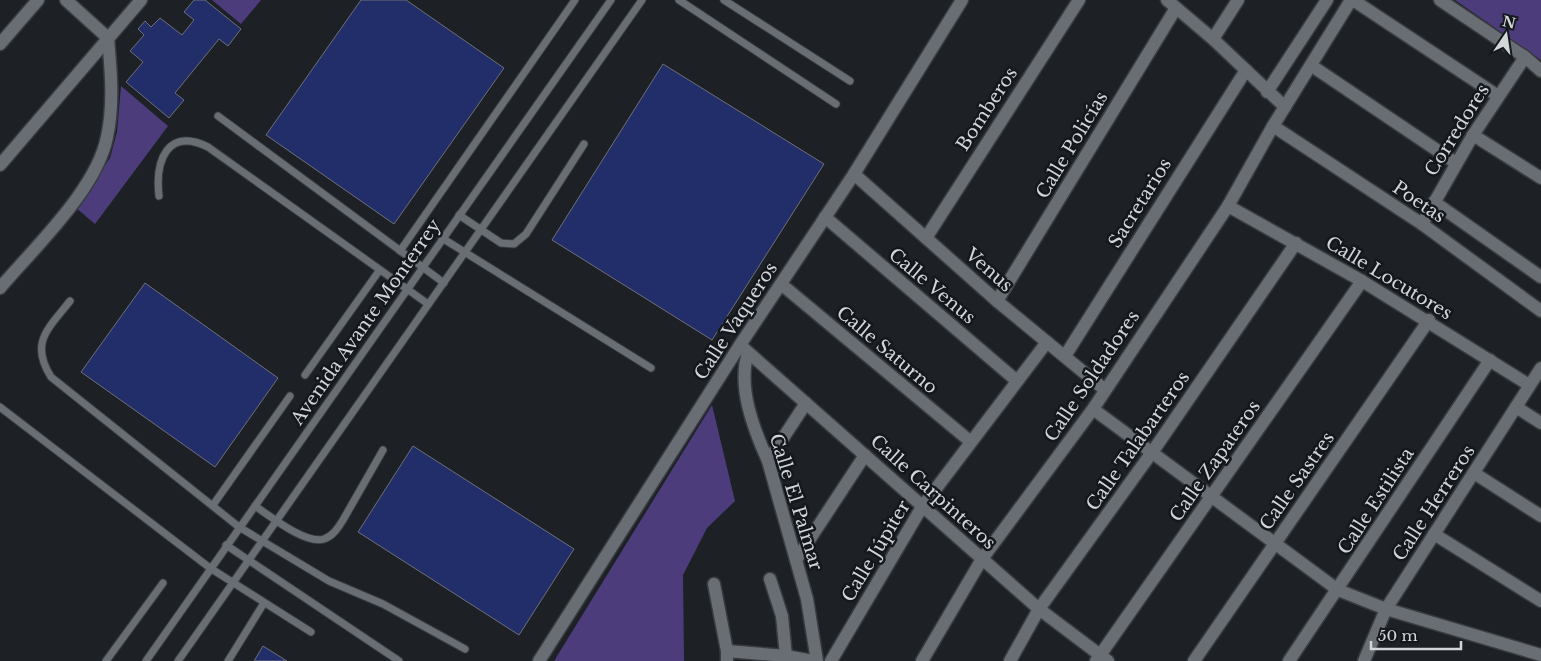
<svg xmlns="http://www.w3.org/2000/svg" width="1541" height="661" font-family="'Libre Baskerville',serif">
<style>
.green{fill:#4c3c7b}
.building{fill:#222e6a;stroke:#6d6f76}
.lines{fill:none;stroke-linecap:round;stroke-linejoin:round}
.service-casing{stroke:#383c3f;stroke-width:9}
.minor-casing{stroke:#383c3f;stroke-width:15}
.service{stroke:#696e74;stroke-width:7}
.minor{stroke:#696e74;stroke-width:12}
.labels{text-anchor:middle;stroke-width:5;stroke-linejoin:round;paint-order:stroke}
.street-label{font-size:18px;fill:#d3d6d9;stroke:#14181c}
</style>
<rect width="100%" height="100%" fill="#1d2126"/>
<!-- green -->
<g class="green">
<path d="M212,0h49l-20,24z"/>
<path d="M1455,0h86v60z"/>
<path d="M121,86l47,40 -73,98 -20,-17 35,-49 7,-26z"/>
<path d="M712,405l23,96 -28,27 -24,47 1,86h-130z"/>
</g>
<!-- building -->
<g class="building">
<path d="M194,0h11l36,29 -13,17 -9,-7 -44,54 9,7 -15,18 -43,-36 17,-20 -13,-11 14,-16 -6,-6 7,-8 6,6 9,-9 22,17 12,-15 -10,-8z"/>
<path d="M361,0h45l98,68 -110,156 -128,-89z"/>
<path d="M663,64l161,100 -112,176 -160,-100z"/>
<path d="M145,283l133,95 -63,89 -134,-95z"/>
<path d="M413,446l161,103 -55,86 -161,-103z"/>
<path d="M263,646l24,15h-33z"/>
</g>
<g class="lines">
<defs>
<g id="service">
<path d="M679,0l157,104"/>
<path d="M724,0l126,81"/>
<path d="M218,116l226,167"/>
<path d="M159,196c-4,-35 8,-69 49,-49l220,157"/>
<path d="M459,215l42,28 13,1 12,-10 58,-90"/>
<path d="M442,238l209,130"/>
<path d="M400,251l175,-251"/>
<path d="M70,301c-21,27 -41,41 -19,76l188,150 90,54 54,23 82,45"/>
<path d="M305,375l74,-104"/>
<path d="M0,407l210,161 101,64"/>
<path d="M213,505l77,-109"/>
<path d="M255,506c15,10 51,39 69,33 9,-3 14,-11 19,-19l40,-70"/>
<path d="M226,545l173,116"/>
<path d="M106,661l57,-78"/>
<path d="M146,661l465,-661"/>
<path d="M178,661l464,-661"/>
<path d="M228,661l36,-58"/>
</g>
<g id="minor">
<path d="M1167,0l46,39 72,68"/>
<path d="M1353,0l145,96"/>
<path d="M1440,0l85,57 16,14"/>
<path d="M1213,39l25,-39"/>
<path d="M0,44l38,-44"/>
<path d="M1312,66l144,97"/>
<path d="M1267,92l60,-92"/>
<path d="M1273,126l149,98 119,87"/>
<path d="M1473,135l68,43"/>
<path d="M0,165l141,-165"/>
<path d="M854,174l143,127 107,88"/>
<path d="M1434,202l107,75"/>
<path d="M1228,206l134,75 167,104"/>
<path d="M825,217l192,164"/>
<path d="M1422,224l51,-89 52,-78"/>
<path d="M926,238l153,-238"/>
<path d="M781,284l190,158"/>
<path d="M0,288c34,-40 97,-99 107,-151 7,-32 4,-66 1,-99l-42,-38"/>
<path d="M997,301l179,-293"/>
<path d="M740,345l299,264 69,52"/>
<path d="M748,353c-11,34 6,77 20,108l39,138 10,62"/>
<path d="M1065,356l181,-286"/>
<path d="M1516,407l25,16"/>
<path d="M1093,409l245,181 48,19 155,46"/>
<path d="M768,461l38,-58"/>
<path d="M1474,473l67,43"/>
<path d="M1434,534l107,67"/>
<path d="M796,560l69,-105"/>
<path d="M770,579l12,37 4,40"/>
<path d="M714,584l13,67v10"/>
<path d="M727,651l59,5 27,5"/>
<path d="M539,661l201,-316 114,-171 108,-174"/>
<path d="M831,661l91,-154 125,-165"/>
<path d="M922,661l60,-102 111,-150 135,-203 45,-80 78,-126"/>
<path d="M1010,661l29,-52 114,-158 143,-208"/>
<path d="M1096,661l266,-380"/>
<path d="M1194,661l235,-341"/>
<path d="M1289,661l201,-301"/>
<path d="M1364,661l22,-52 155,-241"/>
</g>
</defs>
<!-- service casing -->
<use href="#service" class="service-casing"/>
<!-- minor casing -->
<use href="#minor" class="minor-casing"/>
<!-- service -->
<use href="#service" class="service"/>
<!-- minor -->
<use href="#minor" class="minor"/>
</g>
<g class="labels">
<!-- street labels -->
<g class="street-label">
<text transform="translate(987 109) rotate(-57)" y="6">Bomberos</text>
<text transform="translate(1457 130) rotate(-58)" y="6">Corredores</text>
<text transform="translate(1072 145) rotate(-59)" y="6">Calle Policías</text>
<text transform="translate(1419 202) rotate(34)" y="6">Poetas</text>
<text transform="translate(1140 203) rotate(-58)" y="6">Sacretarios</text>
<text transform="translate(989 270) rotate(41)" y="6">Venus</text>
<text transform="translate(1389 278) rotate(31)" y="6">Calle Locutores</text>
<text transform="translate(932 286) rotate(40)" y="6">Calle Venus</text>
<text transform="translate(736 321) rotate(-57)" y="6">Calle Vaqueros</text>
<text transform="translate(366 322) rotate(-55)" y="6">Avenida Avante Monterrey</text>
<text transform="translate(887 350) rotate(40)" y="6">Calle Saturno</text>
<text transform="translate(1092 376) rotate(-56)" y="6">Calle Soldadores</text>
<text transform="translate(1138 441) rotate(-55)" y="6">Calle Talabarteros</text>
<text transform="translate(1215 461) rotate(-55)" y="6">Calle Zapateros</text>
<text transform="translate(1297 481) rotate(-55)" y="6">Calle Sastres</text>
<text transform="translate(933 492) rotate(42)" y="6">Calle Carpinteros</text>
<text transform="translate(1376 501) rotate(-57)" y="6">Calle Estilista</text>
<text transform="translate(796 502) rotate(73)" y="6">Calle El Palmar</text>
<text transform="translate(1434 503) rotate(-57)" y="6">Calle Herreros</text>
<text transform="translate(876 551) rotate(-59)" y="6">Calle Júpiter</text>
</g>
</g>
<!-- north arrow -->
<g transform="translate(1506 35) rotate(13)" stroke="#14181c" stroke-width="4" paint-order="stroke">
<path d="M0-4L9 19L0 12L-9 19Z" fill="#d3d6d9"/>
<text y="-8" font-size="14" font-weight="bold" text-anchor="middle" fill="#d3d6d9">N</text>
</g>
<!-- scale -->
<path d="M1371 641v8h90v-8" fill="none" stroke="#d3d6d9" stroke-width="2.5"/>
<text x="1378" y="641" font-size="15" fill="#d3d6d9" stroke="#14181c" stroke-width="4" paint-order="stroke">50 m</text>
</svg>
